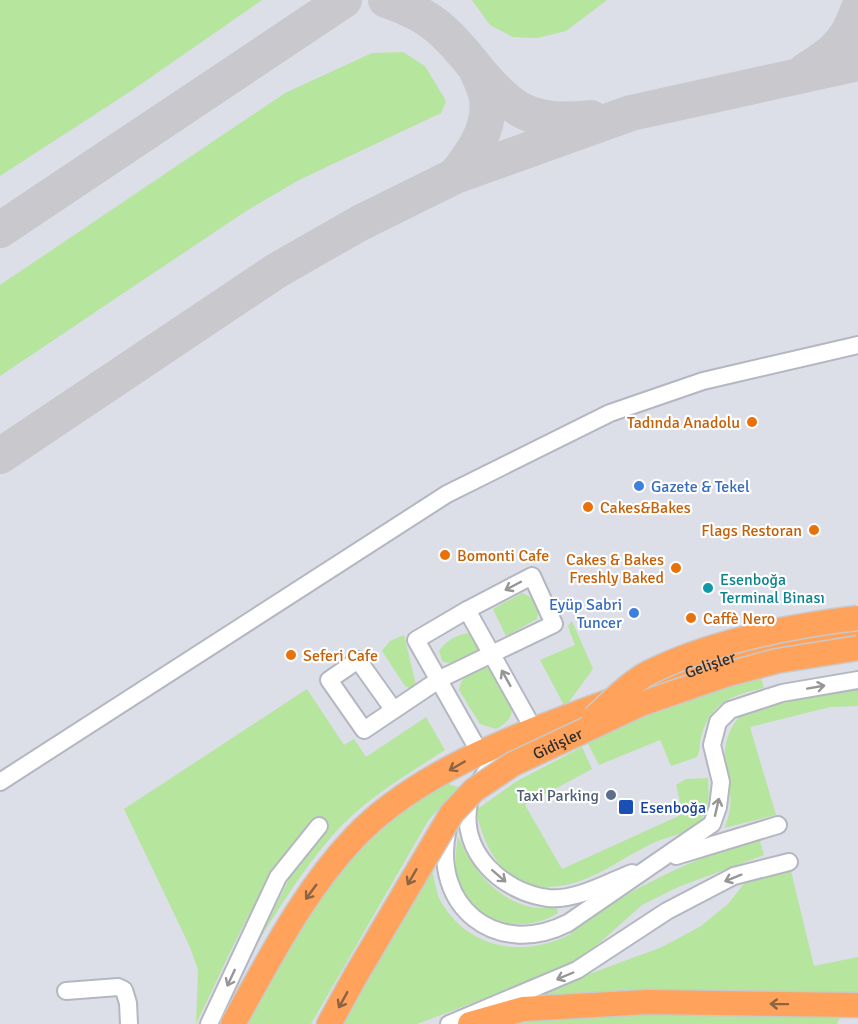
<svg xmlns="http://www.w3.org/2000/svg" width="858" height="1024" font-family="Signika,sans-serif">
<style>
.airport{fill:#dcdee8}
.green{fill:#b6e59e}
.lines{fill:none;stroke-linecap:round;stroke-linejoin:round}
.taxiway{stroke:#c9c8cc;stroke-width:36}
.minor-casing{stroke:#b4b7c1;stroke-width:20}
.highway-casing{stroke:#c9c9c9;stroke-width:27}
.minor{stroke:#fff;stroke-width:16}
.highway{stroke:#ffa35c;stroke-width:24}
.highway-bridge-casing{stroke:#c9c9c9;stroke-width:27;stroke-linecap:butt}
.highway-bridge{stroke:#ffa35c;stroke-width:24}
.oneway{stroke:#969696}
.oneway2{stroke:#8c6343}
.food-dot{fill:#e8710a;stroke:#fff;stroke-width:2}
.shop-dot{fill:#3f7fe0;stroke:#fff;stroke-width:2}
.culture-dot{fill:#0f9aa8;stroke:#fff;stroke-width:2}
.service-dot{fill:#5c6f8a;stroke:#fff;stroke-width:2}
.transit-dot{fill:#1a4fb4;stroke:#fff;stroke-width:2}
.labels{text-anchor:middle;stroke-width:4.5;stroke-linejoin:round;paint-order:stroke}
.food-label{font-size:16px;fill:#c56008;stroke:#fff;text-anchor:start}
.shop-label{font-size:16px;fill:#366cbe;stroke:#fff;text-anchor:start}
.culture-label{font-size:16px;fill:#0d838f;stroke:#fff;text-anchor:start}
.street-label{font-size:16px;fill:#2e2e2e;stroke:#fff}
.service-label{font-size:16px;fill:#4e5e75;stroke:#fff;text-anchor:end}
.transit-label{font-size:16px;fill:#164399;stroke:#fff;text-anchor:start}
</style>
<rect width="100%" height="100%" fill="#efe9e1"/>
<!-- airport -->
<rect class="airport" x="0" y="0" width="858" height="1024"/>
<!-- green -->
<g class="green">
<path d="M0,0h262l-128,89 -134,87z"/>
<path d="M472,0h135l-41,31 -29,7 -24,-1 -23,-12z"/>
<path d="M403,52l22,14 21,35 -5,12 -142,67 -53,31 -246,165v-91l285,-192 87,-40z"/>
<path d="M522,593l12,6 5,9 -2,11 -31,17 -13,-27z"/>
<path d="M572,621l21,48 -28,38 -25,-47 35,-15 -7,-19z"/>
<path d="M468,633l8,3 4,6 -2,8c-10,6 -24,17 -36,11l-3,-10c7,-10 17,-16 29,-18z"/>
<path d="M404,635l12,50 -4,4 -7,-3 -23,-35 8,-10z"/>
<path d="M485,667l6,2c13,23 37,44 5,60l-16,-5 -21,-34c3,-15 11,-19 26,-23z"/>
<path d="M760,674l4,14c-29,6 -53,14 -62,46 -3,8 -1,15 -5,23l-26,9 -11,-26 -61,25 -14,-27 33,-17z"/>
<path d="M307,689l37,56 10,-6 12,18 60,-40 19,33c-39,25 -83,51 -113,86 -29,33 -53,72 -76,109l35,-70 34,-43 -13,-13c-52,61 -81,133 -116,205l2,-54 -8,-23 -66,-138z"/>
<path d="M858,689v17l-28,1 -80,20 26,88 -52,13c12,-25 4,-45 1,-72 -1,-13 6,-33 17,-41 20,-13 90,-23 116,-26z"/>
<path d="M582,747l10,22 -67,36 37,64 121,-55 -7,-29 10,-6 22,-1c1,14 2,28 -6,40 -14,18 -34,17 -53,27 -23,11 -45,28 -69,36 -60,21 -93,-16 -104,-71l41,-29z"/>
<path d="M445,783l16,5 -13,10 -20,23 -117,203h-72l73,-125 80,-84z"/>
<path d="M458,836c15,39 52,79 98,71l2,6c-27,18 -72,15 -92,-14 -13,-19 -11,-42 -8,-63z"/>
<path d="M759,838l5,17 -86,32 -36,18 -54,48 -26,16 -145,55h-80l26,-36 69,-117c3,9 4,22 9,31 29,48 82,56 130,32l-2,-3c59,-41 121,-72 190,-93z"/>
<path d="M790,867l24,99 44,-9v39l-336,3 140,-52 39,-21 27,-22 15,-19 15,-11z"/>
<path d="M643,1011l191,4 6,2 -3,7h-328z"/>
</g>
<g class="lines">
<!-- taxiway -->
<g class="taxiway">
<path d="M386,0c45,15 61,32 90,68"/>
<path d="M805,71c29,-18 42,-28 53,-61"/>
<path d="M455,176c17,-22 36,-47 32,-77 -1,-10 -8,-22 -11,-31 37,44 56,57 115,50"/>
<path d="M0,230l344,-230"/>
<path d="M0,456l276,-185 84,-48 95,-47 176,-63 227,-50"/>
</g>
<defs>
<g id="minor">
<path d="M393,709l-35,-49 -29,20 35,50 76,-51 114,-55 -22,-48 -65,34"/>
<path d="M508,741c-10,16 -35,45 -39,62 -10,49 33,89 79,95 28,3 60,-16 84,-25"/>
<path d="M480,753l-64,-113 51,-30 67,120"/>
<path d="M0,782l447,-288 163,-81 93,-32 155,-36"/>
<path d="M448,828c-18,79 49,131 120,95l144,-99 6,-17 3,-25 -9,-37 6,-23 12,-12 52,-17 76,-13"/>
<path d="M676,856l102,-31"/>
<path d="M66,991l52,-4 6,3 4,13 1,21"/>
<path d="M209,1024l69,-147 41,-51"/>
<path d="M449,1024l128,-54 90,-59 67,-35 55,-14"/>
</g>
<g id="highway">
<path id="s1" d="M233,1024c36,-64 70,-132 121,-186 63,-67 167,-104 251,-135 41,-15 82,-32 123,-45 42,-13 87,-19 130,-24"/>
<path d="M329,1024l27,-49"/>
<path d="M470,1024l53,-15 125,-7 210,3"/>
</g>
</defs>
<!-- minor casing -->
<use href="#minor" class="minor-casing"/>
<!-- highway casing -->
<use href="#highway" class="highway-casing"/>
<!-- minor -->
<use href="#minor" class="minor"/>
<!-- highway -->
<use href="#highway" class="highway"/>
<defs>
<g id="highway-bridge">
<path d="M594,718c17,-16 35,-35 56,-46 61,-30 141,-46 208,-54"/>
<path id="s2" d="M356,975l96,-162 22,-23 39,-26 128,-60 84,-29 52,-14 81,-13"/>
</g>
</defs>
<!-- highway-bridge casing -->
<use href="#highway-bridge" class="highway-bridge-casing"/>
<!-- highway-bridge -->
<use href="#highway-bridge" class="highway-bridge"/>
</g>
<!-- one-way arrows -->
<defs><path id="oneway-shaft" d="M-6 0H5M1.5-3L5.5 0L1.5 3" fill="none" stroke-width="1.6" stroke-linecap="round" stroke-linejoin="round" transform="scale(1.5)"/></defs>
<g class="oneway">
<use href="#oneway-shaft" transform="translate(513 586) rotate(152)"/>
<use href="#oneway-shaft" transform="translate(506 678) rotate(-119)"/>
<use href="#oneway-shaft" transform="translate(816 687) rotate(-10)"/>
<use href="#oneway-shaft" transform="translate(717 807) rotate(-77)"/>
<use href="#oneway-shaft" transform="translate(499 876) rotate(41)"/>
<use href="#oneway-shaft" transform="translate(733 878) rotate(158)"/>
<use href="#oneway-shaft" transform="translate(565 976) rotate(157)"/>
<use href="#oneway-shaft" transform="translate(231 978) rotate(115)"/>
</g>
<g class="oneway2">
<use href="#oneway-shaft" transform="translate(457 766) rotate(150)"/>
<use href="#oneway-shaft" transform="translate(412 877) rotate(120)"/>
<use href="#oneway-shaft" transform="translate(311 892) rotate(126)"/>
<use href="#oneway-shaft" transform="translate(343 1000) rotate(119)"/>
<use href="#oneway-shaft" transform="translate(779 1004) rotate(-179)"/>
</g>
<!-- markers -->
<g class="food-dot">
<circle cx="752" cy="422" r="6"/>
<circle cx="588" cy="507" r="6"/>
<circle cx="814" cy="530" r="6"/>
<circle cx="445" cy="555" r="6"/>
<circle cx="676" cy="568" r="6"/>
<circle cx="691" cy="618" r="6"/>
<circle cx="291" cy="655" r="6"/>
</g>
<g class="shop-dot">
<circle cx="639" cy="486" r="6"/>
<circle cx="634" cy="613" r="6"/>
</g>
<circle class="culture-dot" cx="708" cy="588" r="6"/>
<circle class="service-dot" cx="611" cy="795" r="6"/>
<rect class="transit-dot" x="618" y="799" width="16" height="16" rx="3"/>
<g class="labels">
<!-- food labels -->
<g class="food-label">
<text x="740" y="428" text-anchor="end">Tadında Anadolu</text>
<text x="600" y="513">Cakes&amp;Bakes</text>
<text x="802" y="536" text-anchor="end">Flags Restoran</text>
<text x="457" y="561">Bomonti Cafe</text>
<text x="664" y="565" text-anchor="end">Cakes &amp; Bakes<tspan x="664" dy="18">Freshly Baked</tspan></text>
<text x="703" y="624">Caffè Nero</text>
<text x="303" y="661">Seferi Cafe</text>
</g>
<!-- shop labels -->
<g class="shop-label">
<text x="651" y="492">Gazete &amp; Tekel</text>
<text x="622" y="610" text-anchor="end">Eyüp Sabri<tspan x="622" dy="18">Tuncer</tspan></text>
</g>
<!-- culture labels -->
<g class="culture-label">
<text x="720" y="585">Esenboğa<tspan x="720" dy="18">Terminal Binası</tspan></text>
</g>
<!-- street labels -->
<g class="street-label">
<text dy="6" stroke="none"><textPath href="#s1" startOffset="622">Gelişler</textPath></text>
<text dy="6" stroke="none"><textPath href="#s2" startOffset="316">Gidişler</textPath></text>
</g>
<!-- service labels -->
<g class="service-label">
<text x="599" y="801">Taxi Parking</text>
</g>
<!-- transit labels -->
<g class="transit-label">
<text x="640" y="813">Esenboğa</text>
</g>
</g>
</svg>
